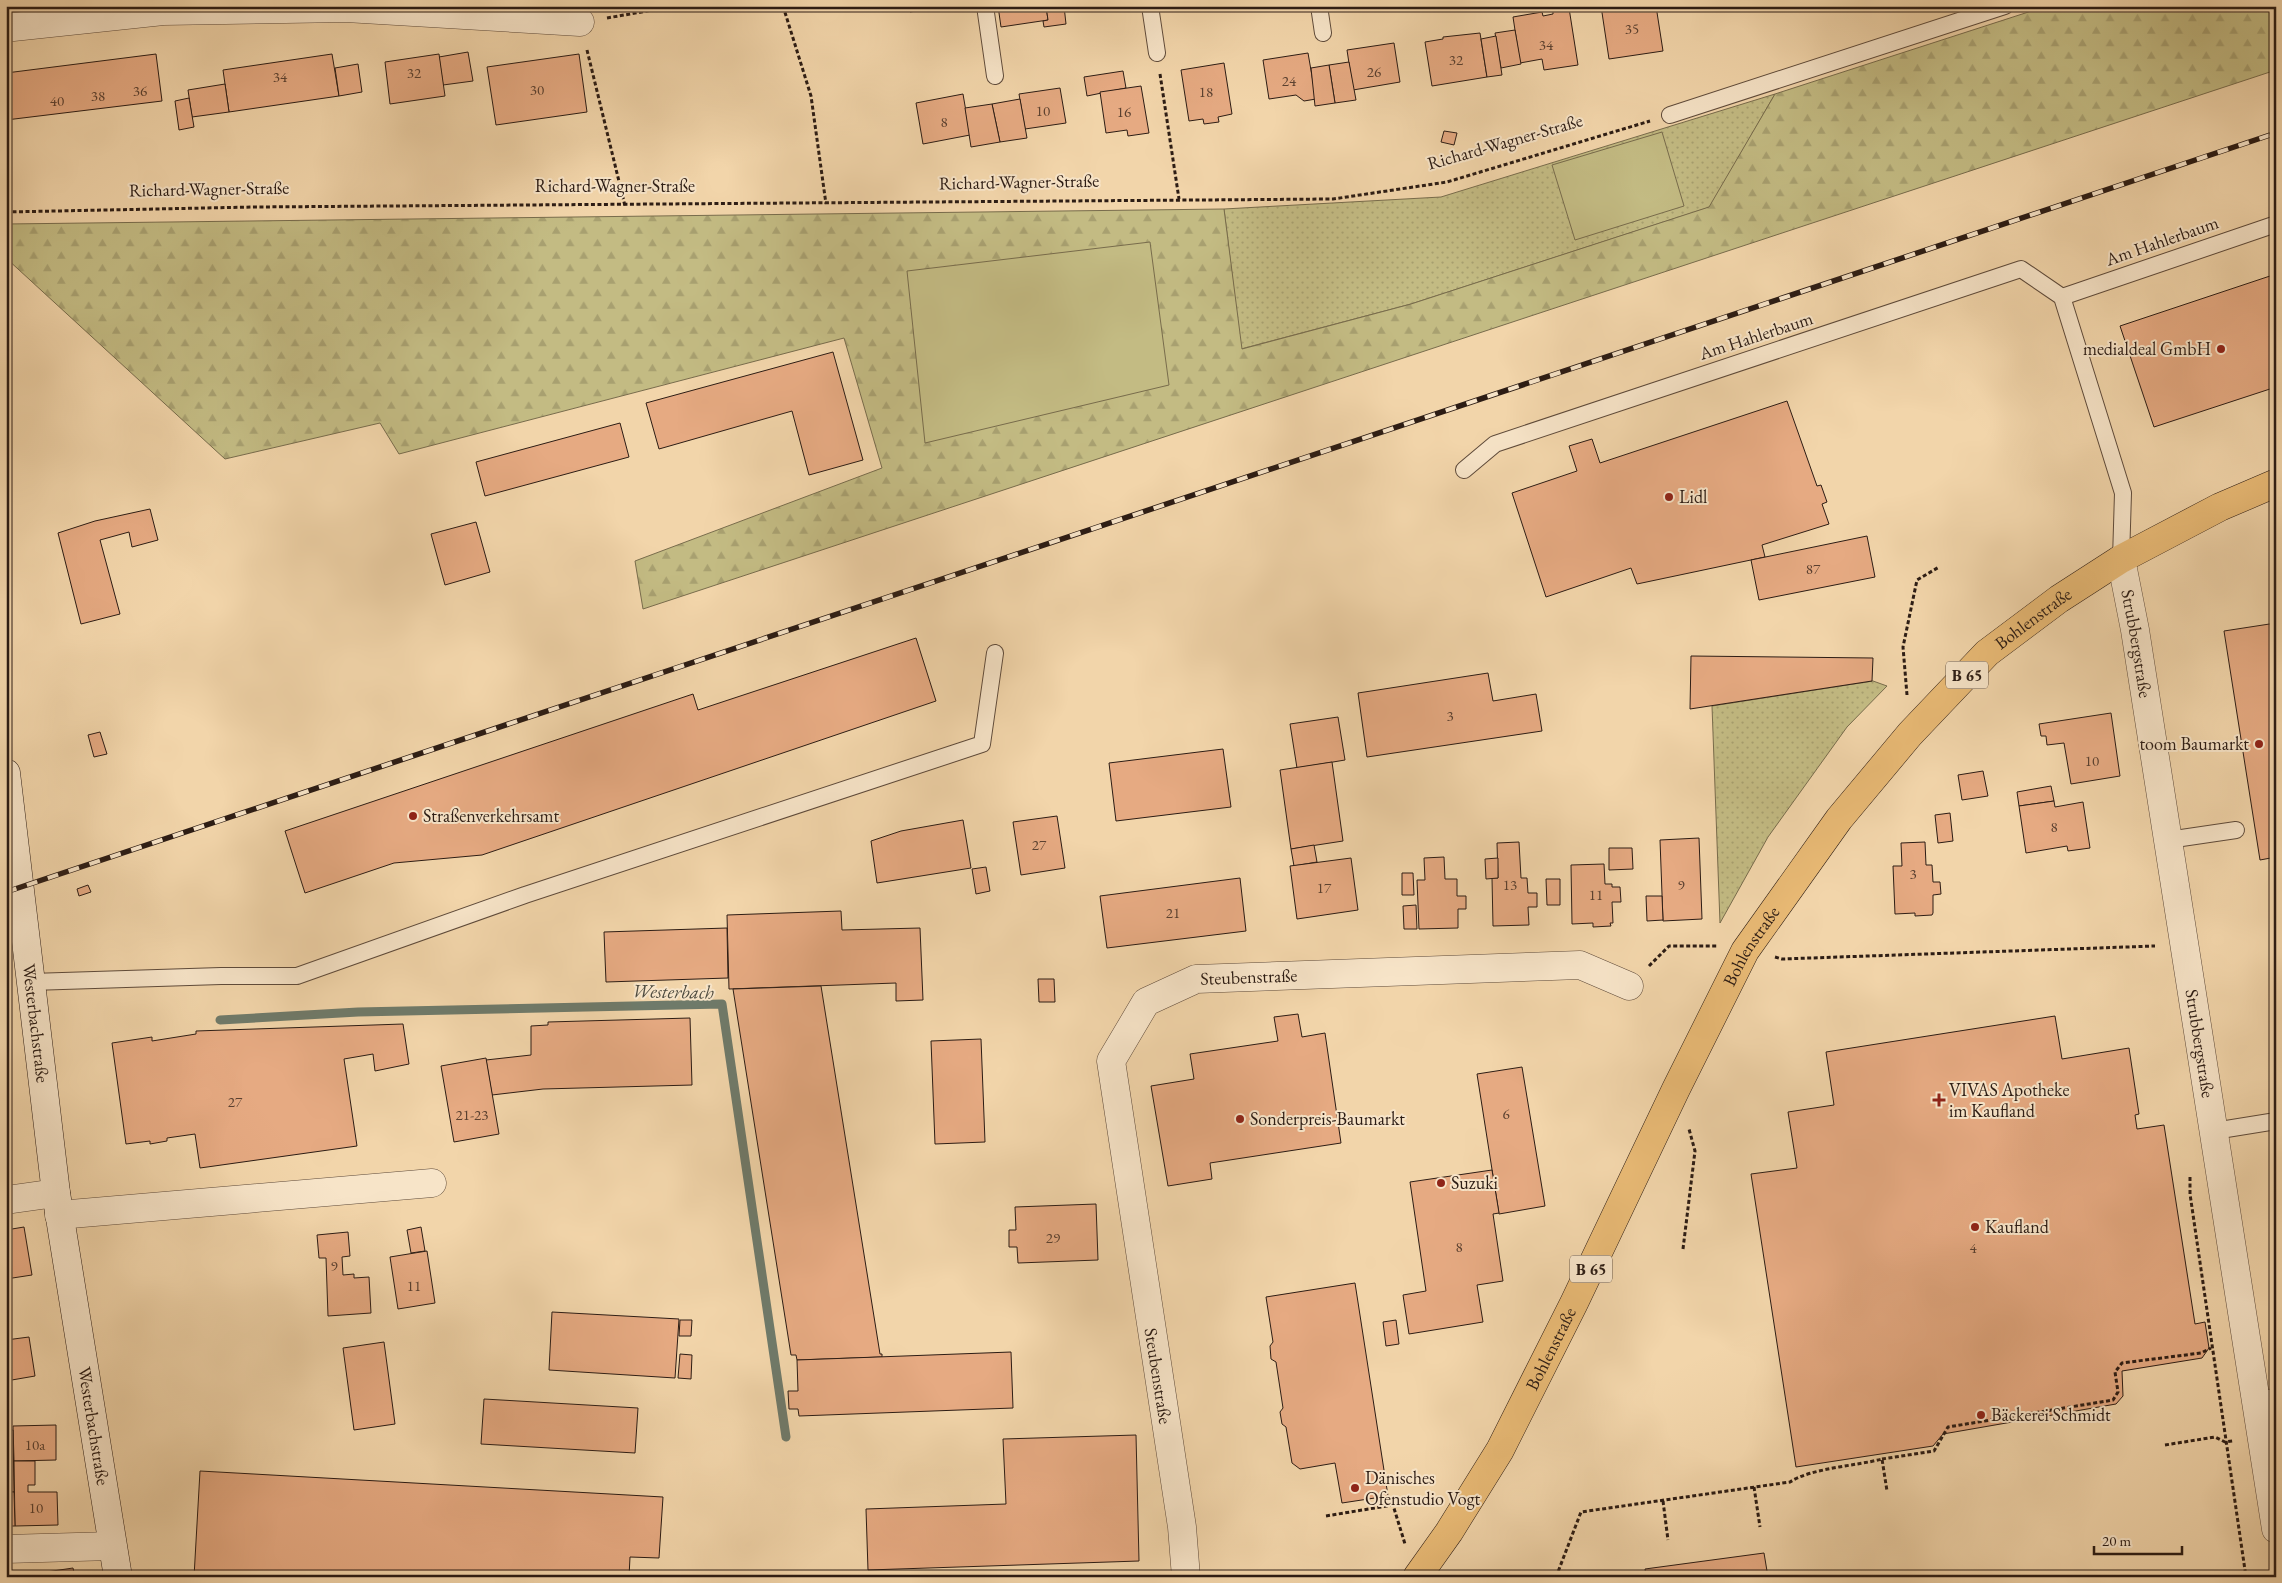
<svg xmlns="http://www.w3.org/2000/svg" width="2282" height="1583" font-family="'EB Garamond',serif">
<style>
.grass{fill:url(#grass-dots);stroke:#786c4c}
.forest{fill:url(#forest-firs);stroke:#786c4c}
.pitch{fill:#c3bb83;stroke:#786c4c}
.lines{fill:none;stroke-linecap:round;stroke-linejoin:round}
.stream{stroke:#6f7a6a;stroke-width:9}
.building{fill:#e6aa82;stroke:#2c1c14}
.lane-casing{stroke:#5e4a3a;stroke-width:18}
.street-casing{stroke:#5e4a3a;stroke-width:29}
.secondary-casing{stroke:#2c1c14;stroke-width:29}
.primary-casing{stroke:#2c1c14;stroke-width:29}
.path{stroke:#2c1c14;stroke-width:3;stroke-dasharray:4 2.5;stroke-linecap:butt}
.lane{stroke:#f7e4c8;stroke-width:16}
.street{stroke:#f7e4c8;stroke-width:28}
.secondary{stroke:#f7e4c8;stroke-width:28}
.primary{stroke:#e9ba75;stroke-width:28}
.rail-casing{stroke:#2c1c14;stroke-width:5.5}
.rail{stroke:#f7e4c8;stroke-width:4;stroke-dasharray:11;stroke-linecap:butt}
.poi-dot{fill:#8f2418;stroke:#f7e4c8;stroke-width:2}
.labels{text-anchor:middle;stroke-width:4;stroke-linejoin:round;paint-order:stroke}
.number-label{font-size:15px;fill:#5a4030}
.shield{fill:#f7e4c8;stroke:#69584a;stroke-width:1}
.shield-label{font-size:16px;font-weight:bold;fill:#2c1c14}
.street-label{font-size:18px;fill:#2c1c14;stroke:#f7e4c8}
.poi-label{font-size:18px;fill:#2c1c14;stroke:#f7e4c8;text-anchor:start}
.water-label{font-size:19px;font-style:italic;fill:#4e4b3f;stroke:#f7e4c8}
</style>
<defs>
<pattern id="grass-dots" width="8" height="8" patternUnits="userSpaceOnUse" patternTransform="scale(1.25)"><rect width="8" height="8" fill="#c3bb83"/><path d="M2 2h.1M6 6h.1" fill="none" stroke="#a8a070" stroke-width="1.8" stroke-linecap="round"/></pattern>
<pattern id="forest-firs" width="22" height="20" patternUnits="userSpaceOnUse" patternTransform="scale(1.25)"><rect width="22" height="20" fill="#c3bb83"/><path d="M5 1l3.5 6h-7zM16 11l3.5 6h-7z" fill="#a8a070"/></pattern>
</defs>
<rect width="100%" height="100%" fill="#f2d5aa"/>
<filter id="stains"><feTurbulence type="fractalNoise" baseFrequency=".004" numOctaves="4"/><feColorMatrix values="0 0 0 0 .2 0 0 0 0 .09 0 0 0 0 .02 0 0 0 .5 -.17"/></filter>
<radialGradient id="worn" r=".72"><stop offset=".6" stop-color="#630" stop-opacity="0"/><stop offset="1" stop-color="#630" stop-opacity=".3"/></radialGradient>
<!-- grass -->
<g class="grass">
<path d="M1775,94l-65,113 -299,97 -170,45 -17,-140 217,-12z"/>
<path d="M1873,681l14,5 -40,41 -79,110 -48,86 -8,-217z"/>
</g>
<!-- forest -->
<path class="forest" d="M2047,6h229v64l-1633,539 -8,-48 247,-93 -38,-130 -445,116 -19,-31 -155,36 -219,-201v-34l1218,-15 18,140 169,-45 298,-97 66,-113z"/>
<!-- pitch -->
<g class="pitch">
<path d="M1662,132l22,74 -109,34 -23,-75z"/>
<path d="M1150,242l19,143 -244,58 -18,-172z"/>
</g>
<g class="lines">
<!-- stream -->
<path class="stream" d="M220,1020l138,-8 364,-8 64,433"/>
</g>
<!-- building -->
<g class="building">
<path d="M909,6h37l-36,6z"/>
<path d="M998,6h48l2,14 -47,7z"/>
<path d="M1046,6h18l2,18 -22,3 -1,-6 5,-1z"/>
<path d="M1601,6h55l7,45 -54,8z"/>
<path d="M1569,8l9,57 -34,5 -2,-11 -22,4 -7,-46 29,-5 1,4 10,-2v-3z"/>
<path d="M1515,30l6,34 -20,4 -6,-35z"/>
<path d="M1480,33l7,44 -55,9 -7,-44 18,-3v-2z"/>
<path d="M1496,36l6,39 -15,2 -6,-38z"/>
<path d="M1394,43l6,39 -47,8 -6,-40z"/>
<path d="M468,52l5,29 -30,4 -4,-28z"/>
<path d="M1308,53l8,46 -12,2 -8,-6 -27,4 -6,-39z"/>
<path d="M156,54l6,47 -156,19v-47z"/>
<path d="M332,54l7,42 -110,16 -6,-42z"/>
<path d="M439,54l6,42 -55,8 -5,-42z"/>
<path d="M579,54l8,58 -91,13 -9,-58z"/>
<path d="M1349,62l7,38 -21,3 -6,-38z"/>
<path d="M1224,63l8,51 -14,3 1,5 -15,2 -1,-5 -14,2 -8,-51z"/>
<path d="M358,64l4,28 -23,4 -4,-28z"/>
<path d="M1329,65l6,38 -20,3 -4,-38z"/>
<path d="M1123,71l3,17 -39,8 -3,-19z"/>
<path d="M225,84l4,28 -37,5 -4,-27z"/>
<path d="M1141,86l8,47 -21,3 -1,-6 -21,3 -6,-41z"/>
<path d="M1060,88l6,35 -41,6 -6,-35z"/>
<path d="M963,94l7,41 -47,9 -7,-41z"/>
<path d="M189,98l5,29 -15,3 -4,-29z"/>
<path d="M1020,99l7,39 -27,4 -8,-38z"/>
<path d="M992,104l8,38 -29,5 -6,-39z"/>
<path d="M1444,131l13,2 -3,12 -13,-3z"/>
<path d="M2276,274v113l-122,40 -34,-101z"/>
<path d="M833,352l30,108 -54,15 -17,-64 -133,38 -13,-46z"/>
<path d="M1787,401l30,85 4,-1 6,17 -5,2 7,20 -67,21 3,12 -128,27 -6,-16 -85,29 -34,-104 65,-22 -8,-25 23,-7 8,24z"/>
<path d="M620,423l9,34 -144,39 -9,-34z"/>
<path d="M150,509l8,31 -26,7 -3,-15 -29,8 20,74 -39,10 -23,-91 37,-12z"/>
<path d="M476,522l14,50 -45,13 -14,-51z"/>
<path d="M1867,536l8,41 -116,23 -8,-40z"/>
<path d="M2276,623v234l-16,3 -36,-229z"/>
<path d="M916,638l20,63 -454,154 -88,8 -89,30 -20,-62 408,-137 5,16z"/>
<path d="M1691,656l182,2 -1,23 -182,28z"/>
<path d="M1488,673l5,28 43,-7 6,37 -175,26 -9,-64z"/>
<path d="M2111,713l9,63 -49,8 -7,-41 -17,2 -1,-9h-5l-2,-12z"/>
<path d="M1338,717l7,43 -48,8 -7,-44z"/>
<path d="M100,732l7,22 -13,3 -6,-22z"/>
<path d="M1223,749l8,58 -115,14 -7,-58z"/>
<path d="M1332,762l11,79 -52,8 -11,-79z"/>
<path d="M1983,771l5,25 -26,4 -4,-25z"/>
<path d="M2051,786l3,15 -35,5 -2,-14z"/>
<path d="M2054,801l1,6 28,-5 7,46 -22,3 -1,-5 -41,7 -7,-47z"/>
<path d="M1950,813l3,28 -15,2 -3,-28z"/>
<path d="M1057,816l8,52 -44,7 -8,-53z"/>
<path d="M963,820l8,48 -94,15 -6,-42 30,-10z"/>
<path d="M1699,838l3,81 -39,2 -3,-81z"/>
<path d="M1519,842l2,36h6l1,15h9v14h-9l1,18 -36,1 -1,-48h6l-1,-35z"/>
<path d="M1925,842l1,23h6l1,17h7l1,12 -8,1v18l-1,2 -17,1v-3l-20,1 -2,-48h9l-1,-23z"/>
<path d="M1314,845l3,17 -23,4 -3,-17z"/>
<path d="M1609,848h23l1,21 -24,1z"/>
<path d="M1444,857l1,22h12v17h9v13h-8v19l-39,1 -2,-49h8l-1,-22z"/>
<path d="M1351,858l7,52 -61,9 -7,-53z"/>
<path d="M1498,858v20l-12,1 -1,-20z"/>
<path d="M1604,864l1,20h7v3h8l1,15h-9l1,21h-3l1,3 -18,1v-4l-21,1 -1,-59z"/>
<path d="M986,867l4,24 -14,3 -4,-25z"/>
<path d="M1402,873h11l1,22h-12z"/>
<path d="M1240,878l6,53 -139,17 -7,-52z"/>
<path d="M1546,879h14v26h-13z"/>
<path d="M88,885l3,7 -12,4 -2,-7z"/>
<path d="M1646,896h16l1,24 -16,1z"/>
<path d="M1416,905l1,24h-13l-1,-23z"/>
<path d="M841,911l1,19 78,-2 3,72 -27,1v-18l-167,6 -2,-74z"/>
<path d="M727,928l1,50 -122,4 -2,-50z"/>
<path d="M1038,979h16l1,23h-16z"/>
<path d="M821,986l59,368h2v3l-85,3 -1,-5h-5l-58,-366z"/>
<path d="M1298,1014l4,23 23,-4 16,110 -131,20 2,16 -44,7 -17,-100 43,-7 -4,-25 88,-13 -4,-24z"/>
<path d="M2055,1016l7,43 67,-11 10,66 -4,1 2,14 27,-4 31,199 10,-2 4,26 -7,10 -80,13 1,25 -7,8 -173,30 -10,12 -137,21 -45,-293 46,-6 -9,-56 46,-7 -8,-53z"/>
<path d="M690,1018l2,67 -149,4 -51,6 -6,-35 45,-5v-29l17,-1v-3z"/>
<path d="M403,1024l6,40 -34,7 -2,-17 -29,5 13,87 -157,22 -5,-34 -28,4v3l-17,3v-3l-24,3 -14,-101 40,-6v4l44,-7v-3z"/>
<path d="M981,1039l4,103 -50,2 -4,-103z"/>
<path d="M486,1058l13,76 -45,8 -13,-76z"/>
<path d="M1522,1067l23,139 -46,8 -22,-140z"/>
<path d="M1492,1170l7,43 -6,1 10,67 -26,4 6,37 -74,12 -6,-39 23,-4 -16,-109z"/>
<path d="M1096,1204l2,56 -80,3 -1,-16h-8v-17h7l-1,-23z"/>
<path d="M24,1227l8,48 -26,4v-49z"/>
<path d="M421,1227l4,24 -14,2 -4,-23z"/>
<path d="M348,1232l2,24 -8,1 1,18 11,-1v4l15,-1 2,36 -43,3 -2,-58h-7l-2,-23z"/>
<path d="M427,1251l8,52 -37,6 -8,-52z"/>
<path d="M1355,1283l33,213 -46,7 -7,-40 -35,6 -8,-6 -6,-36 -4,-3 -2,-12 3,-4 -7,-46 -5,-3 -1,-13 3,-4 -7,-45z"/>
<path d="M552,1312l127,7 -4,59 -126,-8z"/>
<path d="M680,1320h12l-1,16h-12z"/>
<path d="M1396,1320l3,24 -13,2 -3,-24z"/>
<path d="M29,1337l6,39 -29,5v-41z"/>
<path d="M384,1342l11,82 -41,6 -11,-82z"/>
<path d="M1011,1352l2,56 -214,8 -1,-7h-9l-1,-18h10l-1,-31z"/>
<path d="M680,1354l12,1 -1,24 -13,-1z"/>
<path d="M484,1399l154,9 -3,45 -154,-9z"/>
<path d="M56,1425v35l-42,1 -1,-35z"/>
<path d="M13,1430l1,62h-8v-61z"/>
<path d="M1136,1435l3,126 -271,9 -2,-61 140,-5 -3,-65z"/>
<path d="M14,1461h21v24h-7v7h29l1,33 -43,1z"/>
<path d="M200,1471l463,26 -4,61 -29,-1 -1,20h-435z"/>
<path d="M6,1492h8l1,34h-9z"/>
<path d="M1764,1553l4,24h-122l-1,-8z"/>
<path d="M73,1568l2,9h-56v-1z"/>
</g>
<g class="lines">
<defs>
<g id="lane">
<path d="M985,6l10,70"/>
<path d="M1150,6l7,47"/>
<path d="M1319,6l4,27"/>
<path d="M1670,115l335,-109"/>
<path d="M2062,297l214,-73"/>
<path d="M1464,470l31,-26 526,-175 41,28 61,196 -2,66"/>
<path d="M2168,840l68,-10"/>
<path d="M31,982l190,-6h76l228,-81 457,-151 13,-91"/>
<path d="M2214,1131l62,-10"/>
<path d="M2256,1400l20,-3"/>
</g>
<g id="street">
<path d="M13,27l150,-16 183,-3 234,14"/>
<path id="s1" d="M2121,559l14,71 141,899"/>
<path d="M6,1200l50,-7"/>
<path d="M59,1215l373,-32"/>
<path d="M6,1549l106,-3"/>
<path id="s2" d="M1186,1577l-4,-50 -71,-466 35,-59 50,-23 384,-14 49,21"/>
</g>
<g id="secondary">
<path id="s3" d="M6,773l50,420 62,384"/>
</g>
<g id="primary">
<path id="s4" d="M1417,1577l32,-45 51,-82 74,-147 102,-214 69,-138 94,-132 71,-85 77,-81 72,-54 62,-40 99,-52 56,-24"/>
</g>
</defs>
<!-- lane casing -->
<use href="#lane" class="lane-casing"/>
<!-- street casing -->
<use href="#street" class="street-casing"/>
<!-- secondary casing -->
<use href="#secondary" class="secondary-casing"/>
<!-- primary casing -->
<use href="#primary" class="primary-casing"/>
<!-- path -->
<g class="path">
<path d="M783,6l28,90 15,108"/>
<path d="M607,18l69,-12"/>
<path d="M587,50l38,156"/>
<path d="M1160,74l19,125"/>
<path d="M6,212l249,-5 1078,-8 114,-17 203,-61"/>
<path d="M1907,695l-4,-48 14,-67 22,-13"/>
<path d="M1775,957l7,2 373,-13"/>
<path d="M1649,966l20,-20h48"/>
<path d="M2190,1177v17l56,383"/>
<path d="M1683,1249l12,-98 -6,-22"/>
<path d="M2165,1445l50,-8 10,5 8,-1"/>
<path d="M1882,1459l52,-8 14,-24 165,-27 5,-8 -3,-20 7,-9 79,-10 10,-5"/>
<path d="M1754,1487l6,40"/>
<path d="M1663,1501l5,39"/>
<path d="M1326,1516l67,-11 12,39"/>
<path d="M1556,1577l25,-65 209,-30c21,-14 66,-16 92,-23l5,32"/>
</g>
<!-- lane -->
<use href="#lane" class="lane"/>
<!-- street -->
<use href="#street" class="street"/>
<!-- secondary -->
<use href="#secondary" class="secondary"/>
<!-- primary -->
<use href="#primary" class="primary"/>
<defs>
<path id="rail" d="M6,892l2270,-759"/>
</defs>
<!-- rail casing -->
<use href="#rail" class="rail-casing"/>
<!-- rail -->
<use href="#rail" class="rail"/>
</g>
<!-- markers -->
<g class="poi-dot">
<circle cx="2221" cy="349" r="5"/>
<circle cx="1669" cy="497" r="5"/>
<circle cx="2259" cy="744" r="5"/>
<circle cx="413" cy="816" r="5"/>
<path d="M1936.5 1092.5h5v5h5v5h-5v5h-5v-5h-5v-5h5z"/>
<circle cx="1240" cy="1119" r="5"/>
<circle cx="1441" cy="1183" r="5"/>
<circle cx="1975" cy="1227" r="5"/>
<circle cx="1981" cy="1415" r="5"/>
<circle cx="1355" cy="1488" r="5"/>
</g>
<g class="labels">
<!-- number labels -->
<g class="number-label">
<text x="1632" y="34">35</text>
<text x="1546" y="50">34</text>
<text x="1456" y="65">32</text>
<text x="1374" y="77">26</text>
<text x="414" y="78">32</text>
<text x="280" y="82">34</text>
<text x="1289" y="86">24</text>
<text x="537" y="95">30</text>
<text x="140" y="96">36</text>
<text x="1206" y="97">18</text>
<text x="98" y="101">38</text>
<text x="57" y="106">40</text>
<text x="1043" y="116">10</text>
<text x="1124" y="117">16</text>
<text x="944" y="127">8</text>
<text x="1813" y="574">87</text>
<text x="1450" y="721">3</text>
<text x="2092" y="766">10</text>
<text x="2054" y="832">8</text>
<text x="1039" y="850">27</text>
<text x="1913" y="879">3</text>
<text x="1510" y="890">13</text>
<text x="1681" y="890">9</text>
<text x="1324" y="893">17</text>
<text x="1596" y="900">11</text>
<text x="1173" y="918">21</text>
<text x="235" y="1107">27</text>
<text x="1506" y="1119">6</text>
<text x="472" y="1120">21-23</text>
<text x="1053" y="1243">29</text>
<text x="1459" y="1252">8</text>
<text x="1973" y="1253">4</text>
<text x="334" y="1271">9</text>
<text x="414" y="1291">11</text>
<text x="35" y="1450">10a</text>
<text x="36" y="1513">10</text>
</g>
<!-- shield labels -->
<g class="shield">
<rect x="1946" y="661.5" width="42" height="27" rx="4"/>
<rect x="1570" y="1255.5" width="42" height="27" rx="4"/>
</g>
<g class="shield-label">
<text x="1967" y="681">B 65</text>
<text x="1591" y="1275">B 65</text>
</g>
<!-- street labels -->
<g class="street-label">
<text transform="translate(1505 142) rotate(-16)" y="6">Richard-Wagner-Straße</text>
<text transform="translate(1019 182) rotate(-1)" y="6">Richard-Wagner-Straße</text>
<text x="615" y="192">Richard-Wagner-Straße</text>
<text transform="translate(209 189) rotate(-1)" y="6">Richard-Wagner-Straße</text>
<text transform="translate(2162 241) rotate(-19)" y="6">Am Hahlerbaum</text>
<text transform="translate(1756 336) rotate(-18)" y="6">Am Hahlerbaum</text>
<text dy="6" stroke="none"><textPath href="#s4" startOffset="1150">Bohlenstraße</textPath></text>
<text dy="6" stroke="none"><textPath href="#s1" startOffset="86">Strubbergstraße</textPath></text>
<text dy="6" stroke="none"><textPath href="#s4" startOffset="715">Bohlenstraße</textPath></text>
<text dy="6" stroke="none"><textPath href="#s2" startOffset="698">Steubenstraße</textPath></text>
<text dy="6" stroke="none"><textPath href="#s3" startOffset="252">Westerbachstraße</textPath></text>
<text dy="6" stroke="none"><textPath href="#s1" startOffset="491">Strubbergstraße</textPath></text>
<text dy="6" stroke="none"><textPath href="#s4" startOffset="265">Bohlenstraße</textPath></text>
<text transform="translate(1158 1376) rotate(81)" y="6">Steubenstraße</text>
<text dy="6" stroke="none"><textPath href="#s3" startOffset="659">Westerbachstraße</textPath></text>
</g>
<!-- poi labels -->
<g class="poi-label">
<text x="2211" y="355" text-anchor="end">medialdeal GmbH</text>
<text x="1679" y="503">Lidl</text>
<text x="2249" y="750" text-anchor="end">toom Baumarkt</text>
<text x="423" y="822">Straßenverkehrsamt</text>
<text x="1949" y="1096">VIVAS Apotheke<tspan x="1949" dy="21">im Kaufland</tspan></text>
<text x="1250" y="1125">Sonderpreis-Baumarkt</text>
<text x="1451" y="1189">Suzuki</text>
<text x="1985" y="1233">Kaufland</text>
<text x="1991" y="1421">Bäckerei Schmidt</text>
<text x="1365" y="1484">Dänisches<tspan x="1365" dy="21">Ofenstudio Vogt</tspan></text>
</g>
<!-- water labels -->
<g class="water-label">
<text transform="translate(673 991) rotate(1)" y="7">Westerbach</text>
</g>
</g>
<!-- margin -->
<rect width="2282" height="1583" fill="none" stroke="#f2d5aa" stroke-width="25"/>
<rect x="8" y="8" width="2267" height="1568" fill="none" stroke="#2c1c14" stroke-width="2.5"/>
<rect x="12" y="12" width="2257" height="1558" fill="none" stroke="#2c1c14"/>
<!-- scale -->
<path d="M2094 1546v8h88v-8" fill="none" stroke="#2c1c14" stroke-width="2.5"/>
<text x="2102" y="1546" font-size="15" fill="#2c1c14" stroke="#f7e4c8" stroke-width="4" paint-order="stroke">20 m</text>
<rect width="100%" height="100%" filter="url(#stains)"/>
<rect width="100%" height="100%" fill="url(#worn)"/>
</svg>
